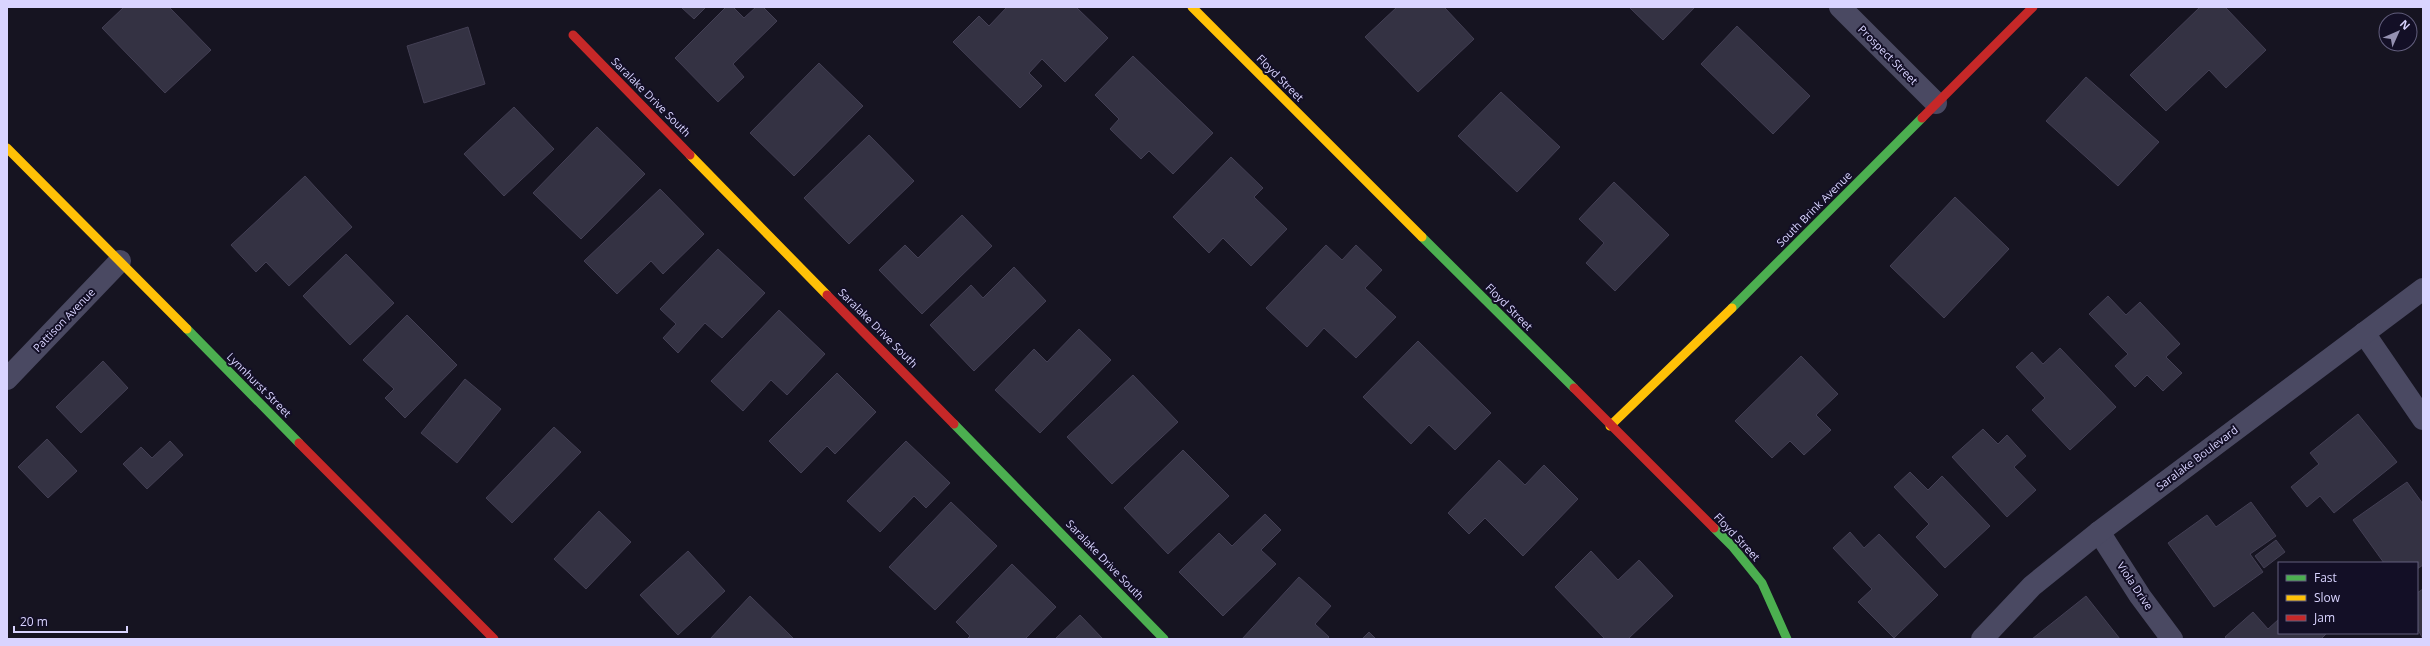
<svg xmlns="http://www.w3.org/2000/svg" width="2430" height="646" font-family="'Open Sans',sans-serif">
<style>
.building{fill:#343243;stroke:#433f54}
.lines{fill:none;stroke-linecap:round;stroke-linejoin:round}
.street{stroke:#4a4962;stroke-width:22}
.fast{stroke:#4caf50;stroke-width:9}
.slow{stroke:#ffc107;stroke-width:9}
.jam{stroke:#c62828;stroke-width:9}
.labels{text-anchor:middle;stroke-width:4;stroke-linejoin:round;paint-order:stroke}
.street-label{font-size:11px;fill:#d9d4ff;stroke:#130f26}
</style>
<rect width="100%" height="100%" fill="#161421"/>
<!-- building -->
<g class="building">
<path d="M124,7h45l42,43 -46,43 -63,-65z"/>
<path d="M681,7h25l-12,12z"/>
<path d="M726,7h7l11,11 12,-11h7l14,14 -44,43 11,13 -26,25 -43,-44z"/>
<path d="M1007,7h69l32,31 -43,44 -23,-23 -13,14 13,13 -22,22 -67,-66 26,-26 10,10z"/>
<path d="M1397,7h47l30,32 -56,53 -53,-55z"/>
<path d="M1629,7h66l-32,33z"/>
<path d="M2200,7h25l41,43 -40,38 -17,-18 -43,41 -36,-36z"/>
<path d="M1737,26l73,70 -37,38 -72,-70z"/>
<path d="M468,27l17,57 -61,19 -17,-57z"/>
<path d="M1133,56l80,77 -40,41 -24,-23 -8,8 -31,-30 9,-10 -24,-24z"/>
<path d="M819,63l44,43 -69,70 -44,-43z"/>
<path d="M2086,77l73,65 -41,44 -72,-65z"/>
<path d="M1501,92l59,55 -43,45 -59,-56z"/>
<path d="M514,107l40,42 -50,47 -40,-42z"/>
<path d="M597,127l48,47 -64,65 -48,-46z"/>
<path d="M869,135l45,46 -65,63 -45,-46z"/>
<path d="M1231,157l32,31 -9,9 33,32 -36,37 -28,-28 -14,15 -36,-36z"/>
<path d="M305,176l47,51 -63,59 -23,-24 -10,10 -25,-27z"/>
<path d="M1614,182l55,53 -54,56 -29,-28 18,-20 -25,-24z"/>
<path d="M660,189l44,45 -41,40 -12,-13 -34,33 -33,-33z"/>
<path d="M1955,197l54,52 -65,69 -54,-52z"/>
<path d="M962,215l30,31 -70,68 -43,-44 26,-25 13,13z"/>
<path d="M1326,245l16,15 14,-15 26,25 -17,18 31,29 -40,41 -32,-30 -17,19 -41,-39z"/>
<path d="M718,249l47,44 -43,45 -17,-15 -27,30 -15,-15 13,-14 -16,-15z"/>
<path d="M346,254l48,49 -44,42 -47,-49z"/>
<path d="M1014,267l32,34 -72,70 -44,-46 41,-40 12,13z"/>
<path d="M2108,296l18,19 14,-13 40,42 -14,13 16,16 -19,18 -16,-16 -12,12 -20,-21 13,-12 -39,-40z"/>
<path d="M779,310l46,44 -38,41 -16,-15 -28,31 -32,-30z"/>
<path d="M407,315l50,50 -52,53 -20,-20 9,-9 -31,-29z"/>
<path d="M1079,329l32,31 -71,73 -45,-43 39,-41 13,13z"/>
<path d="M1418,341l73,72 -36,37 -26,-25 -18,19 -48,-47z"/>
<path d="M2060,348l56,59 -46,43 -38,-40 13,-12 -29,-31 16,-15 11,12z"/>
<path d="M1801,356l37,38 -22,21 15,15 -27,25 -14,-14 -18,17 -37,-37z"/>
<path d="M103,361l25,27 -47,45 -25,-26z"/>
<path d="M837,373l39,39 -41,42 -8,-8 -26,27 -32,-32z"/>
<path d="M1133,375l45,47 -66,62 -45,-47z"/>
<path d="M465,379l36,30 -44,54 -36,-30z"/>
<path d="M2358,414l39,48 -63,51 -14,-17 -13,11 -16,-20 28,-23 -9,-11z"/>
<path d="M554,427l27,25 -69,71 -26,-25z"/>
<path d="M1983,429l15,15 9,-9 19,21 -12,11 22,23 -29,27 -55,-60z"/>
<path d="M47,439l30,32 -29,27 -30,-31z"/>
<path d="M170,441l13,14 -36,34 -24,-25 18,-17 11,11z"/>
<path d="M906,441l44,42 -24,25 -12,-12 -34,36 -33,-31z"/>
<path d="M1183,450l46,46 -61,58 -44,-46z"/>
<path d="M1499,460l26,25 19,-20 34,34 -55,57 -38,-38 -16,16 -21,-21z"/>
<path d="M1910,472l18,18 14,-14 48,50 -45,42 -29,-31 13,-13 -35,-37z"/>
<path d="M2407,482l16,22v61l-6,4v-6h-33l-31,-43z"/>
<path d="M951,502l46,44 -62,64 -46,-43z"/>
<path d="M2251,502l25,34 -26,18 13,18 -49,35 -46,-64 39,-28 9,12z"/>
<path d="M599,511l32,31 -45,47 -32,-30z"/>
<path d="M1265,514l16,16 -20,20 15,14 -53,52 -44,-44 40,-39 13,13z"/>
<path d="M1850,532l14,16 15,-14 59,61 -44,43 -36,-36 14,-13 -39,-41z"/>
<path d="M2276,540l9,12 -21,16 -9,-12z"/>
<path d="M688,551l37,40 -47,44 -38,-40z"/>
<path d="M1591,551l27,29 21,-20 34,36 -45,43h-23l-50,-52z"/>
<path d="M1012,564l44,43 -31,32h-58l3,-3 -14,-14z"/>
<path d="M1299,577l32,29 -16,18 14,13 -2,2h-85z"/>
<path d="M2423,589v50l-6,-11v-35z"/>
<path d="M750,596l43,42 -2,1h-81z"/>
<path d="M2086,596l34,43h-88z"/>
<path d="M2253,612l15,17 11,-10v14h48l-6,6h-94l-2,-2z"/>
<path d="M1080,615l23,24h-48z"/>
<path d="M1369,632l7,7h-14z"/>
</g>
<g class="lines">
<!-- street -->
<g class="street">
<path d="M1840,7l96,96"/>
<path d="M2364,333l59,86"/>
<path d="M7,379l113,-118"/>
<path d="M2099,532l41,64 32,43"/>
<path d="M1982,639l50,-53 67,-54 324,-243"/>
</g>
<!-- fast -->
<g class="fast">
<path d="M1422,237l152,151"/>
<path d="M1732,308l190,-190"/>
<path d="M187,329l112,114"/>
<path d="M954,424l210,215"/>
<path d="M1714,528l18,18 30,37 25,56"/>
</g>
<!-- slow -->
<g class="slow">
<path d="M1192,7l230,230"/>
<path d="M7,148l180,181"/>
<path d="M690,155l137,140"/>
<path d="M1610,426l122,-118"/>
</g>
<!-- jam -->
<g class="jam">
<path d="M573,35l117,120"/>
<path d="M1922,118l111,-111"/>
<path d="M827,295l127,129"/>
<path d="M1574,388l140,140"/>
<path d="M299,443l195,196"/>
</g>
</g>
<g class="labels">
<!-- street labels -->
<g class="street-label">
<text transform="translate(1888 55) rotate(45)" y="4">Prospect Street</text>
<text transform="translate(1280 78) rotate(45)" y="4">Floyd Street</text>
<text transform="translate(651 97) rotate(45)" y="4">Saralake Drive South</text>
<text transform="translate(1814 209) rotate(-45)" y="4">South Brink Avenue</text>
<text transform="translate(1509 307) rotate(45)" y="4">Floyd Street</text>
<text transform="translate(64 320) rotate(-46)" y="4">Pattison Avenue</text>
<text transform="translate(878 328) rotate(45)" y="4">Saralake Drive South</text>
<text transform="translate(259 385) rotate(45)" y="4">Lynnhurst Street</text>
<text transform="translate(2197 458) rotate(-37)" y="4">Saralake Boulevard</text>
<text transform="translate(1737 537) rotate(47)" y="4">Floyd Street</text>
<text transform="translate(1105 560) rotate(46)" y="4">Saralake Drive South</text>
<text transform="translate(2135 586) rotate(56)" y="4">Viola Drive</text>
</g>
</g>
<!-- border -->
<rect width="2430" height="646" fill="none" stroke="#d9d4ff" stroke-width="16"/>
<!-- legend -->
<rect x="2278" y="562" width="140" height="72" fill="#130f26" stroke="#625e7d"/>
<rect x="2286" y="575" width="20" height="6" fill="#4caf50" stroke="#625e7d"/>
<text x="2314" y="582" font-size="12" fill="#d9d4ff">Fast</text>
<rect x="2286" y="595" width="20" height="6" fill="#ffc107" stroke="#625e7d"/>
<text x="2314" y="602" font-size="12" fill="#d9d4ff">Slow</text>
<rect x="2286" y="615" width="20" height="6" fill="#c62828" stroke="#625e7d"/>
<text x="2314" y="622" font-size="12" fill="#d9d4ff">Jam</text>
<!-- north arrow -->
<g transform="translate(2398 32) rotate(45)"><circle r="19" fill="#130f26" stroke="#625e7d"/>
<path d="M0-3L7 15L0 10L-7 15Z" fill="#9591b1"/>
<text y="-6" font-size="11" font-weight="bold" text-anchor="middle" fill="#d9d4ff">N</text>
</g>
<!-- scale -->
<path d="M14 626v6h113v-6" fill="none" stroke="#d9d4ff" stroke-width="2"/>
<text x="20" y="626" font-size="12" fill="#d9d4ff" stroke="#130f26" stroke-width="3" paint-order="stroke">20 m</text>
</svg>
